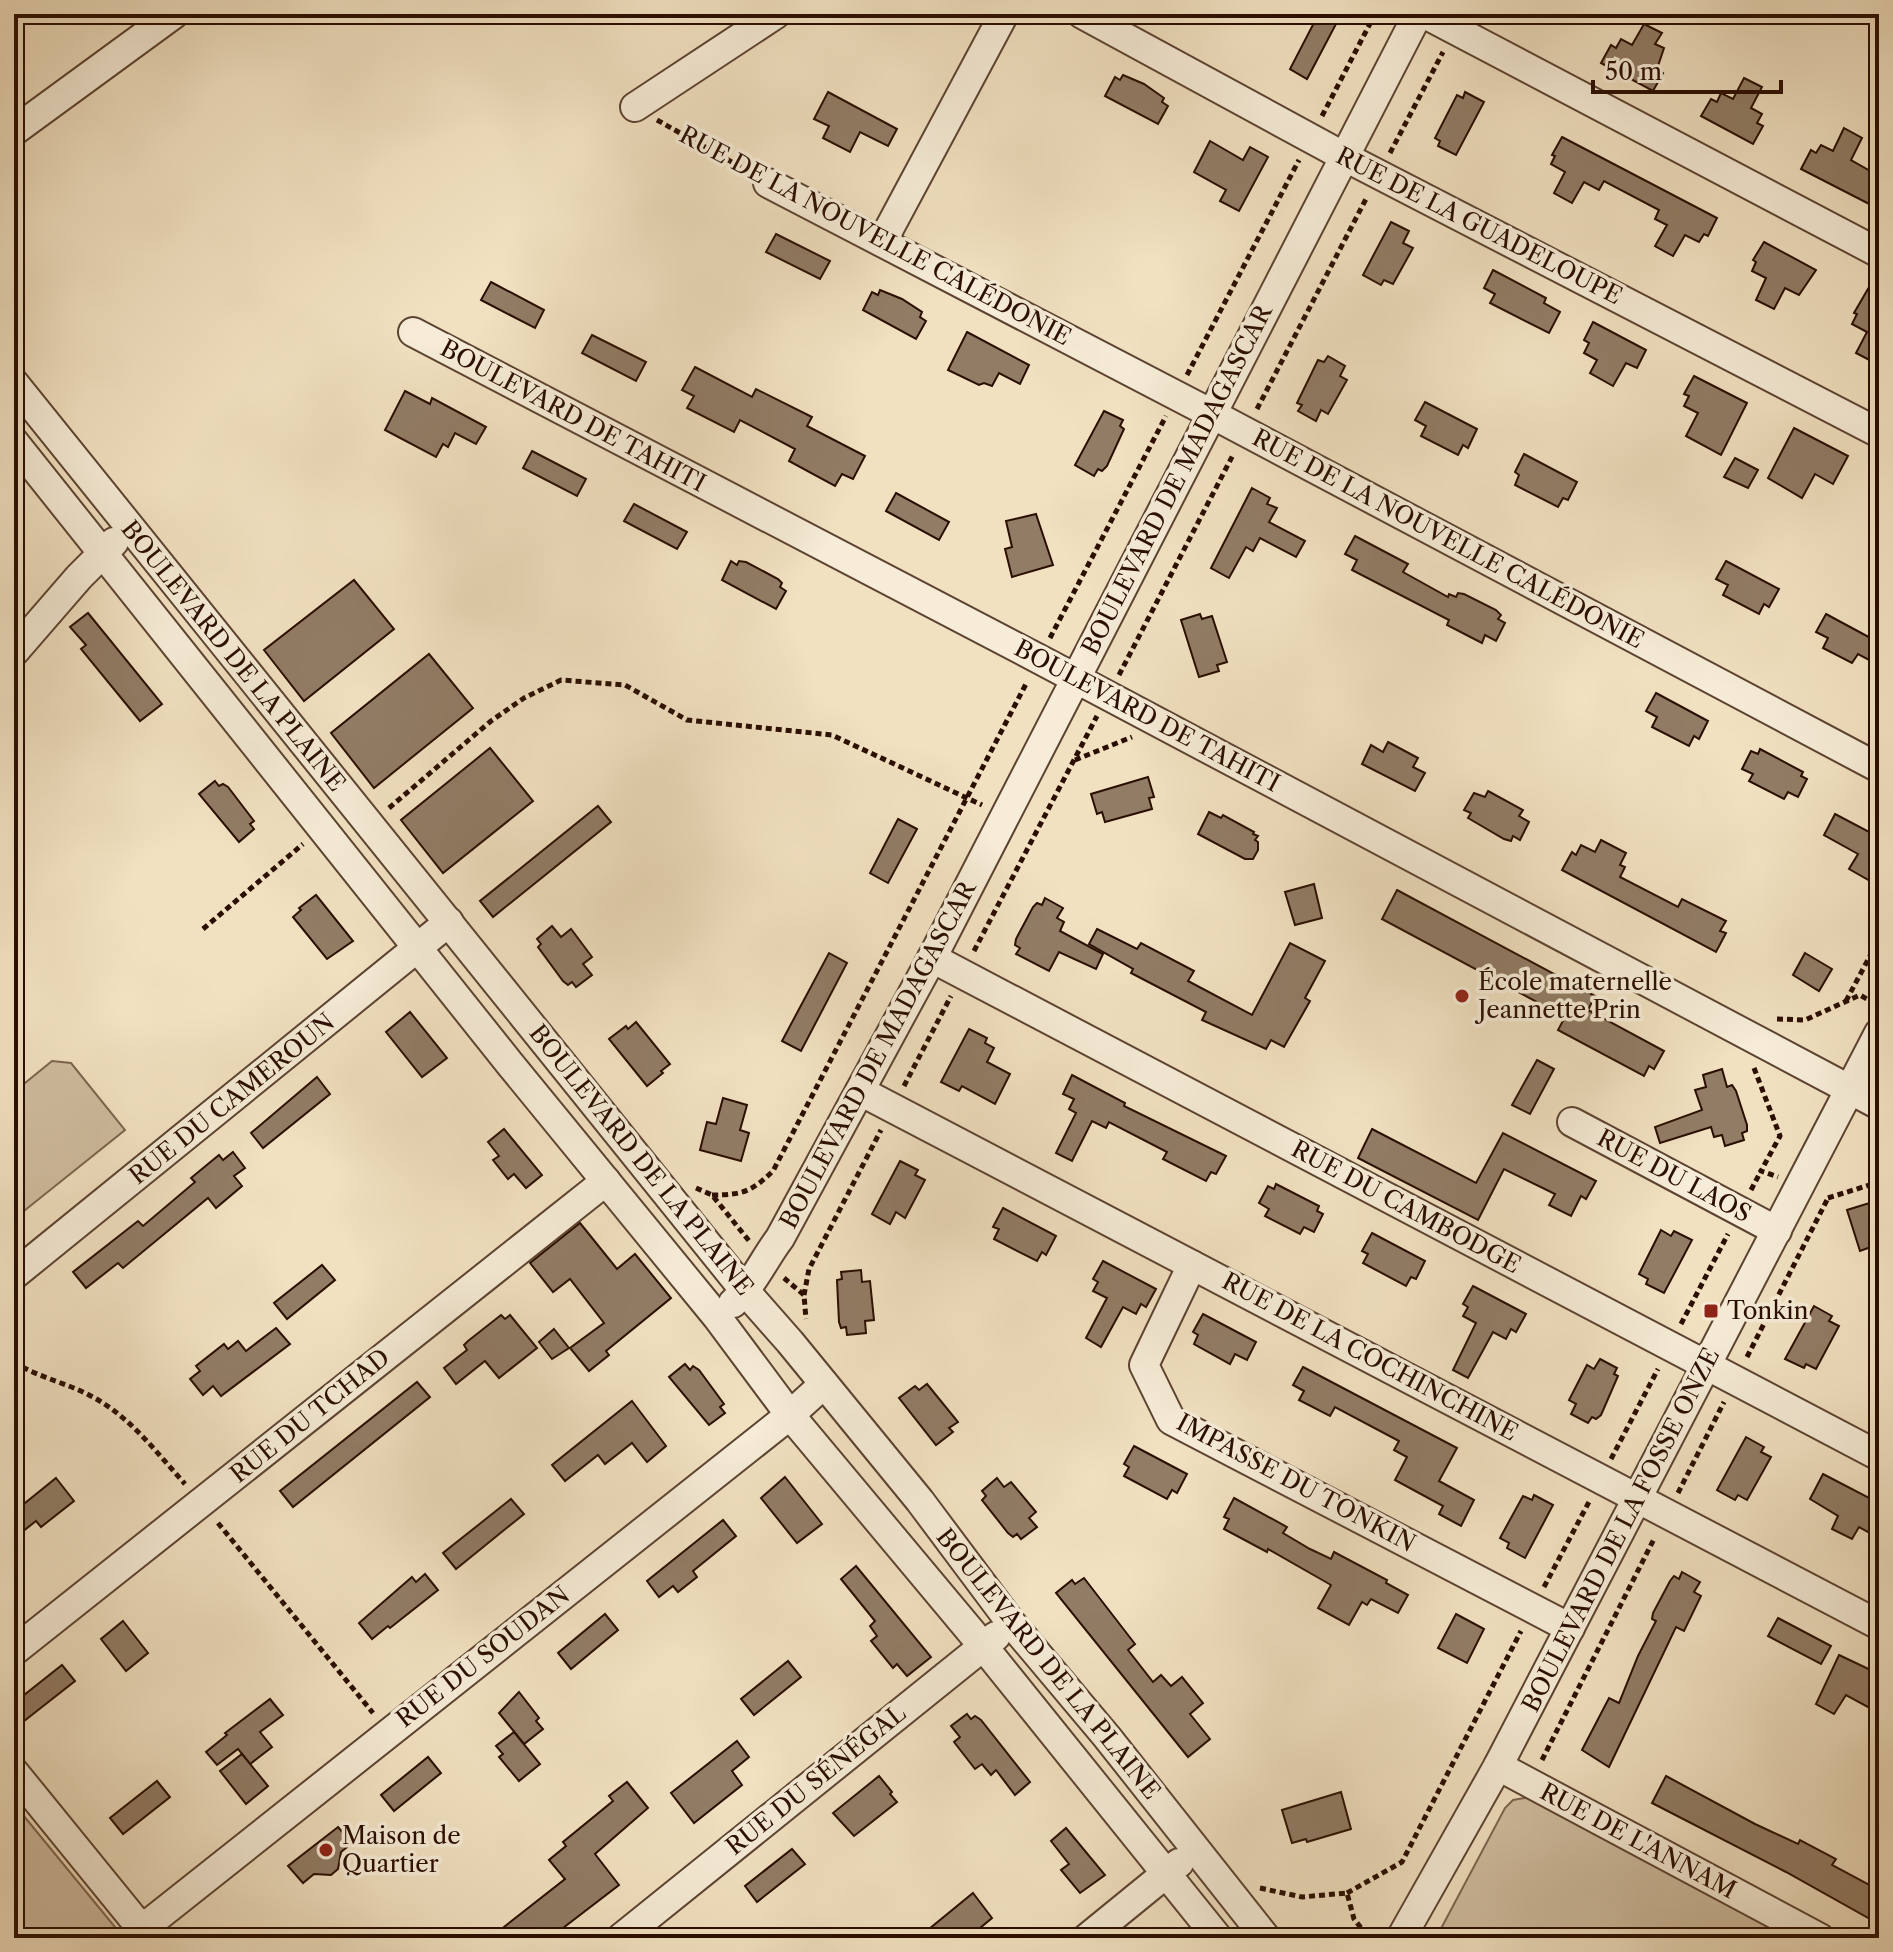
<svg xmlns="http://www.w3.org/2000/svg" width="1893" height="1952" font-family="'Libre Caslon Text',serif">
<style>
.green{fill:#cfbda0;stroke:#7c6650;stroke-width:2}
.building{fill:#917c65;stroke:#2a0e01;stroke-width:2}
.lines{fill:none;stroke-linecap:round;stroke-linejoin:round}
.minor-casing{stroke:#5c4331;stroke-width:32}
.path{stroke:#2a0e01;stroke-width:5;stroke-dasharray:6 4;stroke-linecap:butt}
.minor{stroke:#f6ecd7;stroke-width:28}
.poi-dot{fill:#8f2418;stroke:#f6ecd7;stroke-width:3}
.labels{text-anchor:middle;stroke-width:7;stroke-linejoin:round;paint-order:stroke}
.street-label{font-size:24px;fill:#2a0e01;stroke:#f6ecd7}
.poi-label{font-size:24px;fill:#2a0e01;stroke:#f6ecd7;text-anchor:start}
</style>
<rect width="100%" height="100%" fill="#f1e1c1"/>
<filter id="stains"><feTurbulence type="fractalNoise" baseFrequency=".0025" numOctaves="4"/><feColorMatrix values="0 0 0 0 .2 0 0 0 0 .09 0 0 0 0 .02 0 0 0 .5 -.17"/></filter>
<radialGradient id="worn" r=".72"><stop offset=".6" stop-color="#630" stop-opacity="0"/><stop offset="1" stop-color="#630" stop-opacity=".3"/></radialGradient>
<!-- green -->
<g class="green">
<path d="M52,1061l19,2 54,67 -111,89v-127z"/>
<path d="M1530,1797l268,141h-362l69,-130 8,-8z"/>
<path d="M14,1804l110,134h-110z"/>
</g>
<!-- building -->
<g class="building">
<path d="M1318,15l18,9 -29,55 -17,-10z"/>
<path d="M1644,24l18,9 -7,11 9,4 -7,21 6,4 -10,18 -52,-28 10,-18 5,3 5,-9 11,6z"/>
<path d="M1123,75l21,9 20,14 -2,4 6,4 -10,18 -53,-28 10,-19 5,3z"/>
<path d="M1744,78l18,9 -11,21 11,6 -5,9 6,3 -10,18 -52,-28 10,-17 6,3 4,-9 12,6z"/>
<path d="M828,92l69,37 -9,17 -28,-14 -10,20 -27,-14 6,-12 -15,-7z"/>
<path d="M1465,92l19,10 -28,53 -18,-9 2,-5 -5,-3 22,-43 6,3z"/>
<path d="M1844,128l18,10 -11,22 28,16v33l-78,-40 10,-19 5,3 5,-8 12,6z"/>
<path d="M1562,137l155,81 -9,18 -4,-2 -5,8 -14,-7 -12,21 -18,-10 12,-21 -12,-6 4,-9 -55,-29 -5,9 -15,-8 -12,21 -18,-10 11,-21 -14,-8 4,-8 -3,-1z"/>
<path d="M1210,141l33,19 7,-13 18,10 -29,54 -19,-10 6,-11 -32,-18z"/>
<path d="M1391,222l18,9 -6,12 10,5 -20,36 -9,-4 -3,5 -18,-10z"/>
<path d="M776,234l54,27 -10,18 -54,-27z"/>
<path d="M1764,242l52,28 -17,25 -14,-7 -11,21 -18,-9 10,-22 -14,-7 4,-9 -3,-2z"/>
<path d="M1493,270l53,28 -2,5 16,9 -11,21 -59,-30 5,-9 -11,-6z"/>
<path d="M1879,270v95l-23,-12 11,-21 -15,-8 5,-10 -3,-1z"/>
<path d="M491,282l53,28 -9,18 -54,-28z"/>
<path d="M880,290l22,9 20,13 -2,5 6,4 -10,18 -53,-29 9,-18 6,3z"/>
<path d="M1593,322l53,28 -9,18 -11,-5 -13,23 -23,-13 7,-13 -13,-7 5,-10 -5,-3z"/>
<path d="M967,332l62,33 -9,19 -21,-11 -7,13 -8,-3 -5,2 -31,-15z"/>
<path d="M592,335l54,27 -10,19 -54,-28z"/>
<path d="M1328,356l17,10 -5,10 7,4 -19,34 -7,-4 -5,11 -18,-10 4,-6 -5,-2 21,-43 6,2z"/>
<path d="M695,367l57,30 4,-8 56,28 -5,9 58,30 -12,23 -11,-5 -7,12 -46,-25 6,-12 -55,-29 -6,12 -47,-24 7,-12 -12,-6z"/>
<path d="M1694,376l53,27 -26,52 -35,-19 12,-23 -14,-7 5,-10 -5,-2z"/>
<path d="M405,391l25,13 2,-6 54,29 -10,17 -21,-11 -7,14 -5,-3 -7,13 -51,-27z"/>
<path d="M1425,402l52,27 -9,19 -5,-3 -5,10 -37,-19 5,-10 -11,-6z"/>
<path d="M1104,411l19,9 -3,6 4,3 -17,37 -5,5 -4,-2 -4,7 -19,-11z"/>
<path d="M1794,428l54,28 -15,28 -18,-10 -13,24 -34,-20z"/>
<path d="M532,451l54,28 -9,17 -54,-28z"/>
<path d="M1524,454l53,28 -9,18 -5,-2 -5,9 -43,-22 4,-10 -4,-3z"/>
<path d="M1735,458l23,12 -10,18 -24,-11z"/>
<path d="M1252,488l18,10 -3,6 10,4 -8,14 36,19 -9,16 -36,-19 -7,13 -7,-4 -17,31 -18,-10z"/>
<path d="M896,493l53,29 -10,18 -53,-29z"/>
<path d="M634,504l53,28 -10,17 -53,-28z"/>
<path d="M1036,514l17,51 -41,12 -7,-28 7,-2 -6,-26z"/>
<path d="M1355,536l53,28 -5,8 45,25 1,-3 7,3 2,-4 6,1 32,16 5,5 -3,4 7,4 -9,18 -11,-6 -3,8 -35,-18 2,-5 -97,-50 5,-10 -12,-6z"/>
<path d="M731,561l6,4 2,-4 7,1 32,17 4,4 -2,4 6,4 -10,18 -54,-29z"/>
<path d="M1726,561l53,28 -10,18 -5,-3 -5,10 -36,-19 5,-10 -12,-6z"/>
<path d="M354,580l40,49 -90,72 -40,-51z"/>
<path d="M88,613l74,91 -22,17 -59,-72 5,-4 -16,-18z"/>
<path d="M1200,614l2,5 10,-3 15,46 -10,3 2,6 -20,6 -18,-57z"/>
<path d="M1826,614l52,28 -9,18 -11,-6 -6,9 -29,-15 5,-10 -12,-6z"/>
<path d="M429,654l44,54 -99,80 -43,-55z"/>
<path d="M1656,693l52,28 -9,18 -5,-3 -5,10 -37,-19 5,-10 -11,-6z"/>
<path d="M1388,742l30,16 -5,9 12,6 -10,18 -53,-27 9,-19 12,7z"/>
<path d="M490,748l43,53 -90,72 -42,-53z"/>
<path d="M1760,749l43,23 -2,4 6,3 -9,18 -10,-5 -4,7 -35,-18 4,-7 -11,-5 9,-18 7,3z"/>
<path d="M1148,777l6,20 -5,1 3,11 -47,13 -3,-10 -5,2 -6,-20z"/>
<path d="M215,781l4,5 4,-2 5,3 26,34 -4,3 4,5 -15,13 -40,-48z"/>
<path d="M1488,791l35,19 -4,6 10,6 -9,18 -7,-4 -2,5 -7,-2 -36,-21 3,-5 -7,-3 10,-17 11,4z"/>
<path d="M598,806l13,16 -118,95 -13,-16z"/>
<path d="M1209,812l12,6 2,-3 31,17 -1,2 5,2 -3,4 3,2v8l-5,9h-8l-47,-25z"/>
<path d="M1835,814l34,18 10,-18v72l-30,-17 9,-15 -34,-19z"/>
<path d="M898,819l19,10 -29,54 -18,-10z"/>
<path d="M1601,840l25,13 -6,12 5,2 -5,10 58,30 4,-8 44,22 -6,10 6,2 -10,19 -154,-82 10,-18 4,3 5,-10 14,7z"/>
<path d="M1314,884l8,34 -27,7 -10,-33z"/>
<path d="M1397,890l198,106 -7,14 76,41 -10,18 -5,-3 -5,10 -86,-46 7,-13 -183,-98z"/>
<path d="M316,895l37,46 -26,18 -34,-42 8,-7 -2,-2z"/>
<path d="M1045,898l18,10 -6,10 7,4 -4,9 43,23 -7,15 -37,-17 -10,19 -33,-17 4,-6 -5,-3 1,-6 17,-32 4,-4 5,2z"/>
<path d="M552,926l9,11 10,-8 21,28 -9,7 9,11 -16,12 -4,-5 -4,3 -5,-4 -25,-34 3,-3 -4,-5z"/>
<path d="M1097,929l40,20 4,-6 53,28 -6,10 64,34 38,-72 35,18 -20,37 5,3 -26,46 -13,-7 -5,9 -64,-29 4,-8 -75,-39 2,-4 -44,-25z"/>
<path d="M829,953l18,10 -46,88 -19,-10z"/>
<path d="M1805,953l27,16 -13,22 -26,-16z"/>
<path d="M410,1012l37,46 -25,19 -36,-45z"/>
<path d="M636,1022l34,42 -9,7 2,2 -16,13 -38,-47 17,-13 2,3z"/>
<path d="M969,1029l18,9 -2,5 9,5 -7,14 23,12 -15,30 -33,-18 -3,5 -18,-9z"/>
<path d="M1537,1060l17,9 -24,45 -18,-9z"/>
<path d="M1722,1069l5,18 5,-2 4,6 11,34v6l-5,2 2,7 -19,6 -3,-11 -8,2 -3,-10 -51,16 -5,-16 47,-17 -7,-20 11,-3 -3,-12z"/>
<path d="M1072,1075l53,28 -1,3 102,50 -10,18 -5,-2 -5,9 -43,-22 4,-7 -58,-30 -3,6 -14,-7 -20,40 -16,-8 20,-40 -7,-4 5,-10 -11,-5z"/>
<path d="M317,1077l13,17 -67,54 -12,-15z"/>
<path d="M723,1098l24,7 -7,25 9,3 -8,28 -41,-11 7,-28 9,2z"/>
<path d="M504,1129l38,46 -16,13 -12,-14 -6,5 -15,-19 6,-4 -11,-14z"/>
<path d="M1372,1129l104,54 27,-50 93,48 -10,18 -5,-3 -10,20 -22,-11 6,-11 -51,-25 -26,51 -120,-62z"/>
<path d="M233,1152l12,16 -11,8 8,10 -26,22 -8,-10 -85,70 -5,-5 -32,25 -13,-16 65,-51 5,5 52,-44 -4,-4 28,-23 4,5z"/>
<path d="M900,1161l18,9 -3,5 10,5 -20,38 -9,-6 -6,12 -18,-10z"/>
<path d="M1276,1184l43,22 -2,5 6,3 -9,18 -10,-5 -4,7 -35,-18 4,-7 -10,-6 9,-17 6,3z"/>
<path d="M1879,1200v44l-19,7 -13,-41z"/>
<path d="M1003,1208l53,28 -10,19 -4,-3 -5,9 -43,-22 5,-10 -6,-2z"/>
<path d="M580,1223l37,46 18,-15 36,44 -65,53 3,4 -20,16 -19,-23 34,-25 -34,-44 -17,13 -23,-29z"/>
<path d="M1661,1230l10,6 3,-5 18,9 -28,53 -18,-9 2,-5 -9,-5z"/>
<path d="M1372,1233l53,28 -9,18 -5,-2 -5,9 -43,-23 5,-9 -6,-3z"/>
<path d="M1103,1261l53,28 -10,18 -5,-3 -5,10 -13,-7 -22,40 -15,-9 21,-40 -14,-7 5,-9 -5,-3z"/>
<path d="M322,1265l13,15 -48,39 -13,-16z"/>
<path d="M861,1270l1,12 8,-1 4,39 -9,1 1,12 -19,2 -1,-8 -5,1 -2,-6 -2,-42 5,-1 -1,-7z"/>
<path d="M1473,1286l53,28 -10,18 -5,-3 -5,10 -13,-7 -25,46 -15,-8 23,-47 -13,-7 5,-9 -5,-3z"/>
<path d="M1814,1306l18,10 -3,5 10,5 -23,43 -10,-5 -2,4 -19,-9z"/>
<path d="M1203,1314l53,28 -9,18 -12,-6 -5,10 -36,-20 4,-9 -5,-3z"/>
<path d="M501,1315l4,4 5,-4 27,33 -38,30 -14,-17 -29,23 -12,-16 23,-18 -3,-5 4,-4z"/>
<path d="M276,1328l14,16 -69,52 -8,-10 -10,9 -13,-16 10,-8 -4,-5 28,-22 4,5 10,-8 8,10z"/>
<path d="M554,1329l15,19 -17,11 -13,-17z"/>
<path d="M1600,1359l17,9 -3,6 4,2 -17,39 -5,4 -4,-2 -4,6 -17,-9 5,-10 -7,-4 18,-35 7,4z"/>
<path d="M685,1364l5,6 3,-4 6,4 25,34 -4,3 5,6 -16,12 -40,-48z"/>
<path d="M1303,1367l154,81 -18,33 35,19 -13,26 -22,-12 4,-8 -48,-26 12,-23 -13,-7 5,-9 -64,-34 -5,9 -31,-16 5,-9 -11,-6z"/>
<path d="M417,1382l13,15 -137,110 -13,-16z"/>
<path d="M927,1384l31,38 -9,6 4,4 -17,13 -37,-47 16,-12 4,4z"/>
<path d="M632,1401l34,45 -19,16 -15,-19 -27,21 -7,-9 -33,26 -13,-16z"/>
<path d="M1746,1437l18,10 -3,5 10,5 -24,43 -9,-5 -3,5 -18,-10z"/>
<path d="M1134,1446l53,28 -10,19 -5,-3 -5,9 -43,-23 5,-9 -5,-3z"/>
<path d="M1823,1474l56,29v35l-20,-11 -7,12 -20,-10 6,-13 -28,-17z"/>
<path d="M785,1477l37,47 -25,19 -36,-45z"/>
<path d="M56,1478l18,23 -33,26 -5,-6 -14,11 -8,-10v-10z"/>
<path d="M997,1478l7,9 7,-5 25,30 -7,6 8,9 -16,12 -4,-5 -4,3 -5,-4 -26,-33 4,-4 -4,-5z"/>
<path d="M1534,1495l19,10 -28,53 -18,-10 2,-5 -9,-5 23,-42 9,4z"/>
<path d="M1234,1498l53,29 -4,6 27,16 21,10 3,-7 53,28 -1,3 22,12 -10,18 -27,-14 -4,6 -5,-3 -13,23 -31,-17 13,-23 -63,-36 -1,3 -43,-23 5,-10 -5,-2z"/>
<path d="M511,1499l13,15 -68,55 -13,-16z"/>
<path d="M723,1520l13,16 -43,35 4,6 -19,15 -5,-6 -14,11 -12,-16z"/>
<path d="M856,1566l75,91 -24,19 -10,-12 -4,4 -22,-27 6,-5 -7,-10 5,-5 -34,-42z"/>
<path d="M1682,1572l18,10 -6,10 7,4 -17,35 -8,-4 -67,140 -27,-17 27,-52 10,5 19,-47 18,-35 -4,-2 1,-6 17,-32 4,-5 5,3z"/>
<path d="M425,1574l13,16 -48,38 -2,-2 -16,13 -13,-16 53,-46 4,5z"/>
<path d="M1084,1578l51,66 -7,6 25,32 8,-7 10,11 11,-9 21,26 -13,11 20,25 -22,18 -132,-164 16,-13 3,4z"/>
<path d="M605,1614l13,16 -47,39 -13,-16z"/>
<path d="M1456,1614l28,15 -17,34 -29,-15z"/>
<path d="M1778,1618l53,28 -10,18 -53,-28z"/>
<path d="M123,1621l25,32 -22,18 -25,-32z"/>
<path d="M1839,1655l40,19v39l-33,-18 -12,19 -18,-10z"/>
<path d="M788,1661l13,16 -47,38 -13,-16z"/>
<path d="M62,1665l13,16 -61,48v-26z"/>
<path d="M519,1692l20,26 -3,3 7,8 -19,15 -25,-31z"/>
<path d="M270,1699l13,16 -23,17 12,15 -22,17 -12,-15 -21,16 -11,-13 21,-17 -2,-2z"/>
<path d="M967,1714l4,5 4,-3 6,4 49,62 -15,13 -19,-25 -5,5 -9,-11 -7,5 -21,-27 6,-5 -9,-11z"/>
<path d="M514,1732l26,32 -21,17 -20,-24 4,-3 -7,-8z"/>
<path d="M737,1741l12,16 -17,14 10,14 -48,38 -23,-30z"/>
<path d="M242,1754l26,32 -22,18 -26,-33z"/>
<path d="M428,1757l13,16 -47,38 -13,-16z"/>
<path d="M879,1776l13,16 -2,2 7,8 -43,34 -21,-23z"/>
<path d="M1666,1776l89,48 43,20 2,-4 36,19 -4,6 47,25v34l-93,-52 -134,-69z"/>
<path d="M157,1781l13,16 -47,37 -13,-16z"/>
<path d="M627,1782l21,26 -53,46 24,31 -69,53h-60l75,-59 -16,-19 17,-14 -3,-4 50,-41 -4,-5z"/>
<path d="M1341,1792l10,37 -44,13 -1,-3 -14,4 -10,-33z"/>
<path d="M338,1827l14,16 -11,9 -3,17 -7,6 -17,-1 -11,9 -15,-17z"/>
<path d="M1066,1828l39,47 -25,18 -19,-23 8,-6 -18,-23z"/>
<path d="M792,1849l13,15 -48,38 -12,-16z"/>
<path d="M973,1893l19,25 -24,20h-50z"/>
</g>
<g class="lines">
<defs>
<g id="minor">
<path d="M1082,14l263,143 534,276"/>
<path d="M1425,14l454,239"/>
<path d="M635,107l141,-93"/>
<path d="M14,131l160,-117"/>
<path d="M768,183l442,230 669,355"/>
<path d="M882,242l122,-228"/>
<path d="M413,332l626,327 840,446"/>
<path d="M14,383l731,908 45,51 130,159 92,123 95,113 159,201"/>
<path d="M14,442l496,622 207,253 73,98 193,231 235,292"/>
<path d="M14,652l65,-75 35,-35"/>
<path d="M932,958l947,498"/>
<path d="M860,1091l1019,534"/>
<path d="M1572,1122l205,109"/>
<path d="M1192,1265l-48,100 27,55 399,208"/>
<path d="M14,1275l435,-353"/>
<path d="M733,1303c20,-18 31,-44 47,-65l152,-280 486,-944"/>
<path d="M14,1651l592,-470"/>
<path d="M1498,1766l322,172"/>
<path d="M14,1772l135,166"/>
<path d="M142,1929l648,-514 34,-31"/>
<path d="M621,1938l375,-302"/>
<path d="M1087,1938l92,-75"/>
<path d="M1401,1938l97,-172 381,-733"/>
</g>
</defs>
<!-- minor casing -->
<use href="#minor" class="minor-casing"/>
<!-- path -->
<g class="path">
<path d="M1322,116l53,-102"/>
<path d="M657,120l89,50"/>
<path d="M1390,153l53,-101"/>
<path d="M1187,375l112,-215"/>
<path d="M1257,409l110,-212"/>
<path d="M1050,638l116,-222"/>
<path d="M1119,675l115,-222"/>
<path d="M1075,760l57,-23"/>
<path d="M389,808l102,-87 33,-23 37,-18 64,5 62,35 145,15 150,70"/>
<path d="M203,929l100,-85"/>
<path d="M974,951l123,-235"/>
<path d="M1846,1001l33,-62"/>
<path d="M1777,1019l28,1 55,-25 19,11"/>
<path d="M1754,1068l26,68 -19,35 17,6"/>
<path d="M904,1086l47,-90"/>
<path d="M696,1188l16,7 38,47"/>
<path d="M1751,1190l10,-19"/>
<path d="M712,1195c30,0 39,-3 61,-24l254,-489"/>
<path d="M1828,1198l51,-16"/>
<path d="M784,1278l20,17 2,24"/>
<path d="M804,1295l5,-26 72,-139"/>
<path d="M1681,1324l47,-90"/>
<path d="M1747,1357l81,-159"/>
<path d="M14,1362c23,15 50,20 75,33 40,20 67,57 96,89"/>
<path d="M1611,1459l47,-90"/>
<path d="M1678,1493l46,-91"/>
<path d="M218,1523l155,190"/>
<path d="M1544,1587l46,-87"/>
<path d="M1542,1760l113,-223"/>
<path d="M1260,1888l42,9 45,-4 7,26 15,19"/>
<path d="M1347,1893l55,-31 119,-231"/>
</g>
<!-- minor -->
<use href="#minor" class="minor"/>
</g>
<!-- markers -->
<g class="poi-dot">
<circle cx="1462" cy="996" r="8"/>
<rect x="1703" y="1303" width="16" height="16" rx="4"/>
<circle cx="326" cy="1850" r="8"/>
</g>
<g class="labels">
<!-- street labels -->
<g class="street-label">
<text transform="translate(1479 226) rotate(27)" y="8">RUE DE LA GUADELOUPE</text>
<text transform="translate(875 236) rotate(28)" y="8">RUE DE LA NOUVELLE CALÉDONIE</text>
<text transform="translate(573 416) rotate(28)" y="8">BOULEVARD DE TAHITI</text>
<text transform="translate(1177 480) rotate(-63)" y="8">BOULEVARD DE MADAGASCAR</text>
<text transform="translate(1448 539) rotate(28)" y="8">RUE DE LA NOUVELLE CALÉDONIE</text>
<text transform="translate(233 656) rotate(51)" y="8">BOULEVARD DE LA PLAINE</text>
<text transform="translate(1147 716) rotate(28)" y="8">BOULEVARD DE TAHITI</text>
<text transform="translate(878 1055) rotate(-62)" y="8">BOULEVARD DE MADAGASCAR</text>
<text transform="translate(232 1099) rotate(-39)" y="8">RUE DU CAMEROUN</text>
<text transform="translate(641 1160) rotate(51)" y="8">BOULEVARD DE LA PLAINE</text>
<text transform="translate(1674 1176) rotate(28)" y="8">RUE DU LAOS</text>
<text transform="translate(1406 1207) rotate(28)" y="8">RUE DU CAMBODGE</text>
<text transform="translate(1370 1357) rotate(28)" y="8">RUE DE LA COCHINCHINE</text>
<text transform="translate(310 1416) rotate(-39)" y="8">RUE DU TCHAD</text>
<text transform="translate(1296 1483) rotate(28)" y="8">IMPASSE DU TONKIN</text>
<text transform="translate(1621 1530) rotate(-63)" y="8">BOULEVARD DE LA FOSSE ONZE</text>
<text transform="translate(483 1657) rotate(-38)" y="8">RUE DU SOUDAN</text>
<text transform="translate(1048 1664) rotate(51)" y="8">BOULEVARD DE LA PLAINE</text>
<text transform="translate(816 1780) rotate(-39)" y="8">RUE DU SÉNÉGAL</text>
<text transform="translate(1638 1841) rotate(28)" y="8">RUE DE L'ANNAM</text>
</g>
<!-- poi labels -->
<g class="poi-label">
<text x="1478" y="990">École maternelle<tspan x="1478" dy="28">Jeannette Prin</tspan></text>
<text x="1727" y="1319">Tonkin</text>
<text x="342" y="1844">Maison de<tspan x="342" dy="28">Quartier</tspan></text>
</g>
</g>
<!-- margin -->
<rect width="1893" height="1952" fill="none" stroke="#f1e1c1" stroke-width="48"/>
<rect x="16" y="16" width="1861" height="1920" fill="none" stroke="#2a0e01" stroke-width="4"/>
<rect x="24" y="24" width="1845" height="1904" fill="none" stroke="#2a0e01" stroke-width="2"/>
<!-- scale -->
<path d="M1593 80v12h188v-12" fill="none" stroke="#2a0e01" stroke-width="4"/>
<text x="1605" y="80" font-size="24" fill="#2a0e01" stroke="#f6ecd7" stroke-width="6" paint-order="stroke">50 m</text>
<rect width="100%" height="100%" filter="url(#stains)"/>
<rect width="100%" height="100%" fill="url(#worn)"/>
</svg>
